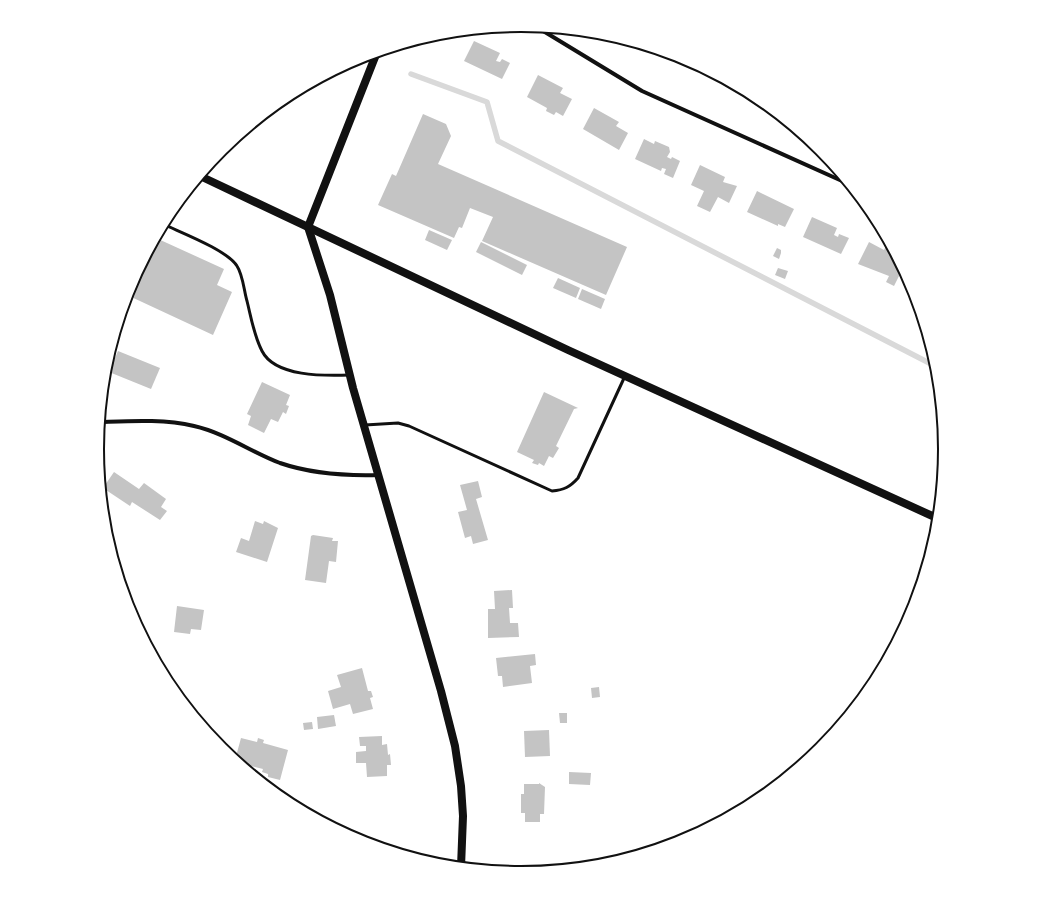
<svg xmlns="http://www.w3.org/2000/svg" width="1043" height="898" font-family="'Fira Sans Condensed',sans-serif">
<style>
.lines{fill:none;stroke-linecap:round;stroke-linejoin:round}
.stream{stroke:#d9d9d9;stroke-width:5.5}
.building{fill:#c4c4c4}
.service{stroke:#111;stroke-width:3}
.minor{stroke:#111;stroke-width:4}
.secondary{stroke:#111;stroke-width:8}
.rim{fill:none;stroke:#111;stroke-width:2}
</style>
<rect width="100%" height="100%" fill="#fff"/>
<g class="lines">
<!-- stream -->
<path class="stream" d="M411,74l76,28 11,39 439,226"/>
</g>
<!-- building -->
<g class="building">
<path d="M474,41l26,12 -4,8 4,1 2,-3 8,4 -8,16 -38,-18z"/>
<path d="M685,58l24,13 -2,2 -24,-11z"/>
<path d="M538,75l25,13 -3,5 12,6 -9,17 -7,-4 -2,3 -8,-4 1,-3 -20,-11z"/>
<path d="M594,108l25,14 -3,4 12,7 -9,17 -36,-21z"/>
<path d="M423,114l23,10 5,12 -13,28 189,83 -21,48 -124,-54 11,-24 -23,-9 -8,20 -3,-1 -5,11 -76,-33 14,-31 4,2z"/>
<path d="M644,139l10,5 1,-3 14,6 1,5 -3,5 4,2 1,-2 8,4 -7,17 -9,-4 2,-5 -4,-1 -1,3 -26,-12z"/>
<path d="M700,165l25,12 -2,5 14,4 -8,17 -11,-6 -8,15 -13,-6 7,-15 -13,-6z"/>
<path d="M757,191l37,18 -9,18 -7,-3v2l-31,-14z"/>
<path d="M812,217l25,11 -3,7 4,2 1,-3 10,4 -8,16 -38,-17z"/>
<path d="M429,230l23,10 -5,10 -22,-10z"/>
<path d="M156,238l68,31 -7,16 15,7 -19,43 -86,-40 3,-8z"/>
<path d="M481,242l46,23 -5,10 -46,-23z"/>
<path d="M869,242l15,8 2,-4 7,3 2,3 -3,6 8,3 3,7 -9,18 -8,-4 3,-6 -31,-12z"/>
<path d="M777,248l4,2v3l-2,6 -6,-3z"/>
<path d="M778,268l10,3 -3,8 -10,-4z"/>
<path d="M558,278l22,10 -4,10 -23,-10z"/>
<path d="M582,289l23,10 -4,10 -23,-10z"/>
<path d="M914,290l2,5 2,7 -8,-3z"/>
<path d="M118,351l42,17 -9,21 -42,-17z"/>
<path d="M262,382l28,13 -4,10 3,1 -3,8 -3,-2 -5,10 -7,-3 -7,14 -16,-8 3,-9 -4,-2z"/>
<path d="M544,392l34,16 -4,1 -18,37 3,2 -6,10 -4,-2 -5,10 -5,-3 -1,2 -6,-2 2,-3 -17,-8z"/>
<path d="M114,472l25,17 5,-6 22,16 -5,8 6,4 -7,9 -28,-18 -2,4 -27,-18z"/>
<path d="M478,481l4,16 -6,2 12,41 -15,4 -2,-8 -6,2 -7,-26 9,-2 -7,-25z"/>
<path d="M255,521l8,3 1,-3 14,7 -11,34 -31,-10 5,-14 8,3z"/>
<path d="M313,535l20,3 -1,3h6l-2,21 -7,-1 -3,22 -21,-3 6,-44z"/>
<path d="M512,590l1,18h-4l1,15h8l1,14 -31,1v-29h7l-1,-18z"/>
<path d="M177,606l27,4 -3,20 -10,-1 -1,5 -16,-2z"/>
<path d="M535,654l1,11 -6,1 2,17 -29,4 -1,-11h-4l-2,-18z"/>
<path d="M362,668l6,23h3l2,6 -3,1 3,11 -20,5 -3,-10 -17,5 -5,-18 13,-4 -4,-12z"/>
<path d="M599,687l1,10 -8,1 -1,-10z"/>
<path d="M559,713h8v10h-7z"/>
<path d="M334,715l2,11 -18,3 -1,-12z"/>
<path d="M312,722l1,7 -9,1 -1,-7z"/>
<path d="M549,730l1,26 -25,1 -1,-26z"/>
<path d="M382,736v9l5,-1 1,11 2,-1 1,11h-4v11l-20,1 -1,-14h-10v-11l10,-1v-5h-6l-1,-9z"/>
<path d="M241,738l16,4 1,-4 6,2 -1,3 25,7 -8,30 -12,-3v-3l-6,-2 1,-3 -24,-6 -4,-3z"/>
<path d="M569,772l22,1 -1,12 -21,-1z"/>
<path d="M539,783l6,4 -1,27h-4v8h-15v-9h-4v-19h3v-10h15z"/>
</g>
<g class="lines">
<!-- service -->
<g class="service">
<path d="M163,224c19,9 64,26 74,42 6,9 7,25 10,35 4,16 7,35 15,50 13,26 63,25 88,24"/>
<path d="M365,425l33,-2 11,3 143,65c12,-1 18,-4 26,-13l47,-102"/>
</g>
<!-- minor -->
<g class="minor">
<path d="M535,26l107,65 209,94"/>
<path d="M100,422c31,-1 64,-3 94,4 31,7 57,26 86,37 32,11 66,13 99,12"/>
</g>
<!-- secondary -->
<g class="secondary">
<path d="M377,52l-69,175 22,68 23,93 88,303 14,55 6,40 2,30 -2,51"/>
<path d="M200,176l368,174 371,169"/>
</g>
</g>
<!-- crop -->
<path d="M0 0H1043V898H0ZM104 449a417 417 0 1 1 834 0a417 417 0 1 1-834 0Z" fill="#fff" fill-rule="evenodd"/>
<path class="rim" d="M104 449a417 417 0 1 1 834 0a417 417 0 1 1-834 0Z"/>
</svg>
